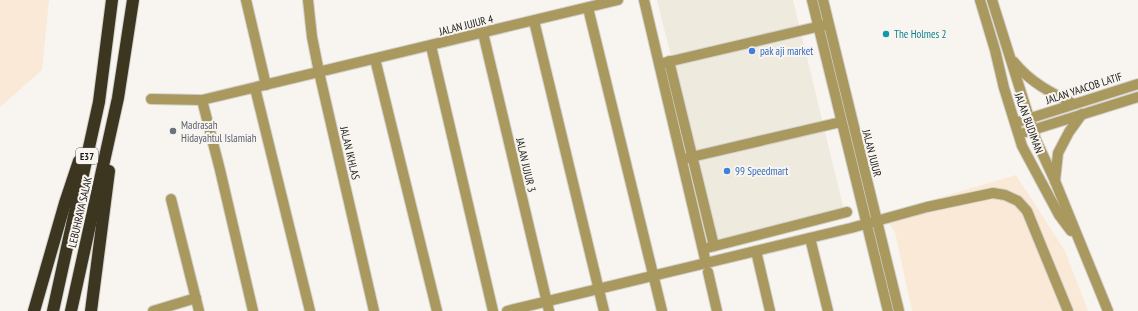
<svg xmlns="http://www.w3.org/2000/svg" width="1138" height="311" font-family="'PT Sans Narrow',sans-serif">
<style>
.built{fill:#efeade}
.industrial{fill:#f9e9d6}
.lines{fill:none;stroke-linecap:round;stroke-linejoin:round}
.minor-casing{stroke:#d4d2ce;stroke-width:12}
.highway-casing{stroke:#d4d2ce;stroke-width:14}
.minor{stroke:#aa995e;stroke-width:10}
.highway{stroke:#3c3620;stroke-width:12}
.culture-dot{fill:#0f9aa8;stroke:#f8f5f1;stroke-width:1.5}
.shop-dot{fill:#3f7fe0;stroke:#f8f5f1;stroke-width:1.5}
.worship-dot{fill:#6b7280;stroke:#f8f5f1;stroke-width:1.5}
.labels{text-anchor:middle;stroke-width:4;stroke-linejoin:round;paint-order:stroke}
.shield{fill:#f8f5f1;stroke:#5d5b58;stroke-width:1}
.shield-label{font-size:10px;font-weight:bold;fill:#1a1917}
.street-label{font-size:11px;fill:#1a1917;stroke:#f8f5f1}
.culture-label{font-size:11px;fill:#0d838f;stroke:#f8f5f1;text-anchor:start}
.shop-label{font-size:11px;fill:#366cbe;stroke:#f8f5f1;text-anchor:start}
.worship-label{font-size:11px;fill:#5b616d;stroke:#f8f5f1;text-anchor:start}
</style>
<rect width="100%" height="100%" fill="#f8f5f1"/>
<!-- built -->
<path class="built" d="M657,0h136l51,210 -127,32z"/>
<!-- industrial -->
<g class="industrial">
<path d="M0,0h49l-7,70 -42,37z"/>
<path d="M1016,175l49,76 23,60h-176l-17,-79 -12,-18z"/>
</g>
<g class="lines">
<defs>
<g id="minor">
<path d="M246,0l20,85"/>
<path d="M308,0l4,37 7,35 55,239"/>
<path d="M644,0l62,263"/>
<path d="M812,0l76,311"/>
<path d="M823,0l76,311"/>
<path d="M980,0l15,50 9,38 18,58 37,69 12,16"/>
<path d="M992,0l44,140 19,41 53,130"/>
<path d="M588,8l74,303"/>
<path d="M534,21l70,290"/>
<path d="M483,33l66,278"/>
<path d="M431,46l62,265"/>
<path d="M375,59l62,252"/>
<path d="M669,61l45,185"/>
<path d="M1014,62c16,20 37,31 60,42"/>
<path d="M663,63l162,-38"/>
<path d="M255,88l55,223"/>
<path d="M151,99l51,1 416,-100"/>
<path d="M202,100l18,70 33,141"/>
<path d="M1015,123l123,-39"/>
<path d="M1026,132l112,-35"/>
<path d="M687,158l154,-36"/>
<path d="M1055,181l3,-28 11,-21 13,-18"/>
<path d="M171,199l28,112"/>
<path d="M810,238l18,73"/>
<path d="M707,248l140,-36"/>
<path d="M756,251l14,60"/>
<path d="M708,272l9,39"/>
<path d="M153,311l43,-13"/>
<path d="M507,311l344,-83 76,-21 66,-14 12,2 13,6 9,10 41,100"/>
</g>
<g id="highway">
<path d="M34,311l31,-108 14,-42"/>
<path d="M53,311l46,-209 13,-102"/>
<path d="M71,311l47,-213 15,-98"/>
<path d="M91,311l18,-140"/>
</g>
</defs>
<!-- minor casing -->
<use href="#minor" class="minor-casing"/>
<!-- highway casing -->
<use href="#highway" class="highway-casing"/>
<!-- minor -->
<use href="#minor" class="minor"/>
<!-- highway -->
<use href="#highway" class="highway"/>
</g>
<!-- markers -->
<circle class="culture-dot" cx="886" cy="34" r="4"/>
<g class="shop-dot">
<circle cx="752" cy="51" r="4"/>
<circle cx="727" cy="171" r="4"/>
</g>
<circle class="worship-dot" cx="173" cy="131" r="4"/>
<g class="labels">
<!-- shield labels -->
<rect class="shield" x="76" y="148" width="22" height="16" rx="3"/>
<g class="shield-label">
<text x="87" y="160">E37</text>
</g>
<!-- street labels -->
<g class="street-label">
<text transform="translate(466 25) rotate(-14)" y="4">JALAN JUJUR 4</text>
<text transform="translate(1084 88) rotate(-18)" y="4">JALAN YAACOB LATIF</text>
<text transform="translate(1029 123) rotate(70)" y="4">JALAN BUDIMAN</text>
<text transform="translate(350 153) rotate(77)" y="4">JALAN IKHLAS</text>
<text transform="translate(872 153) rotate(76)" y="4">JALAN JUJUR</text>
<text transform="translate(526 165) rotate(77)" y="4">JALAN JUJUR 3</text>
<text transform="translate(80 212) rotate(-77)" y="4">LEBUHRAYA SALAK</text>
</g>
<!-- culture labels -->
<g class="culture-label">
<text x="894" y="38">The Holmes 2</text>
</g>
<!-- shop labels -->
<g class="shop-label">
<text x="760" y="55">pak aji market</text>
<text x="735" y="175">99 Speedmart</text>
</g>
<!-- worship labels -->
<g class="worship-label">
<text x="181" y="129">Madrasah<tspan x="181" dy="13">Hidayahtul Islamiah</tspan></text>
</g>
</g>
</svg>
